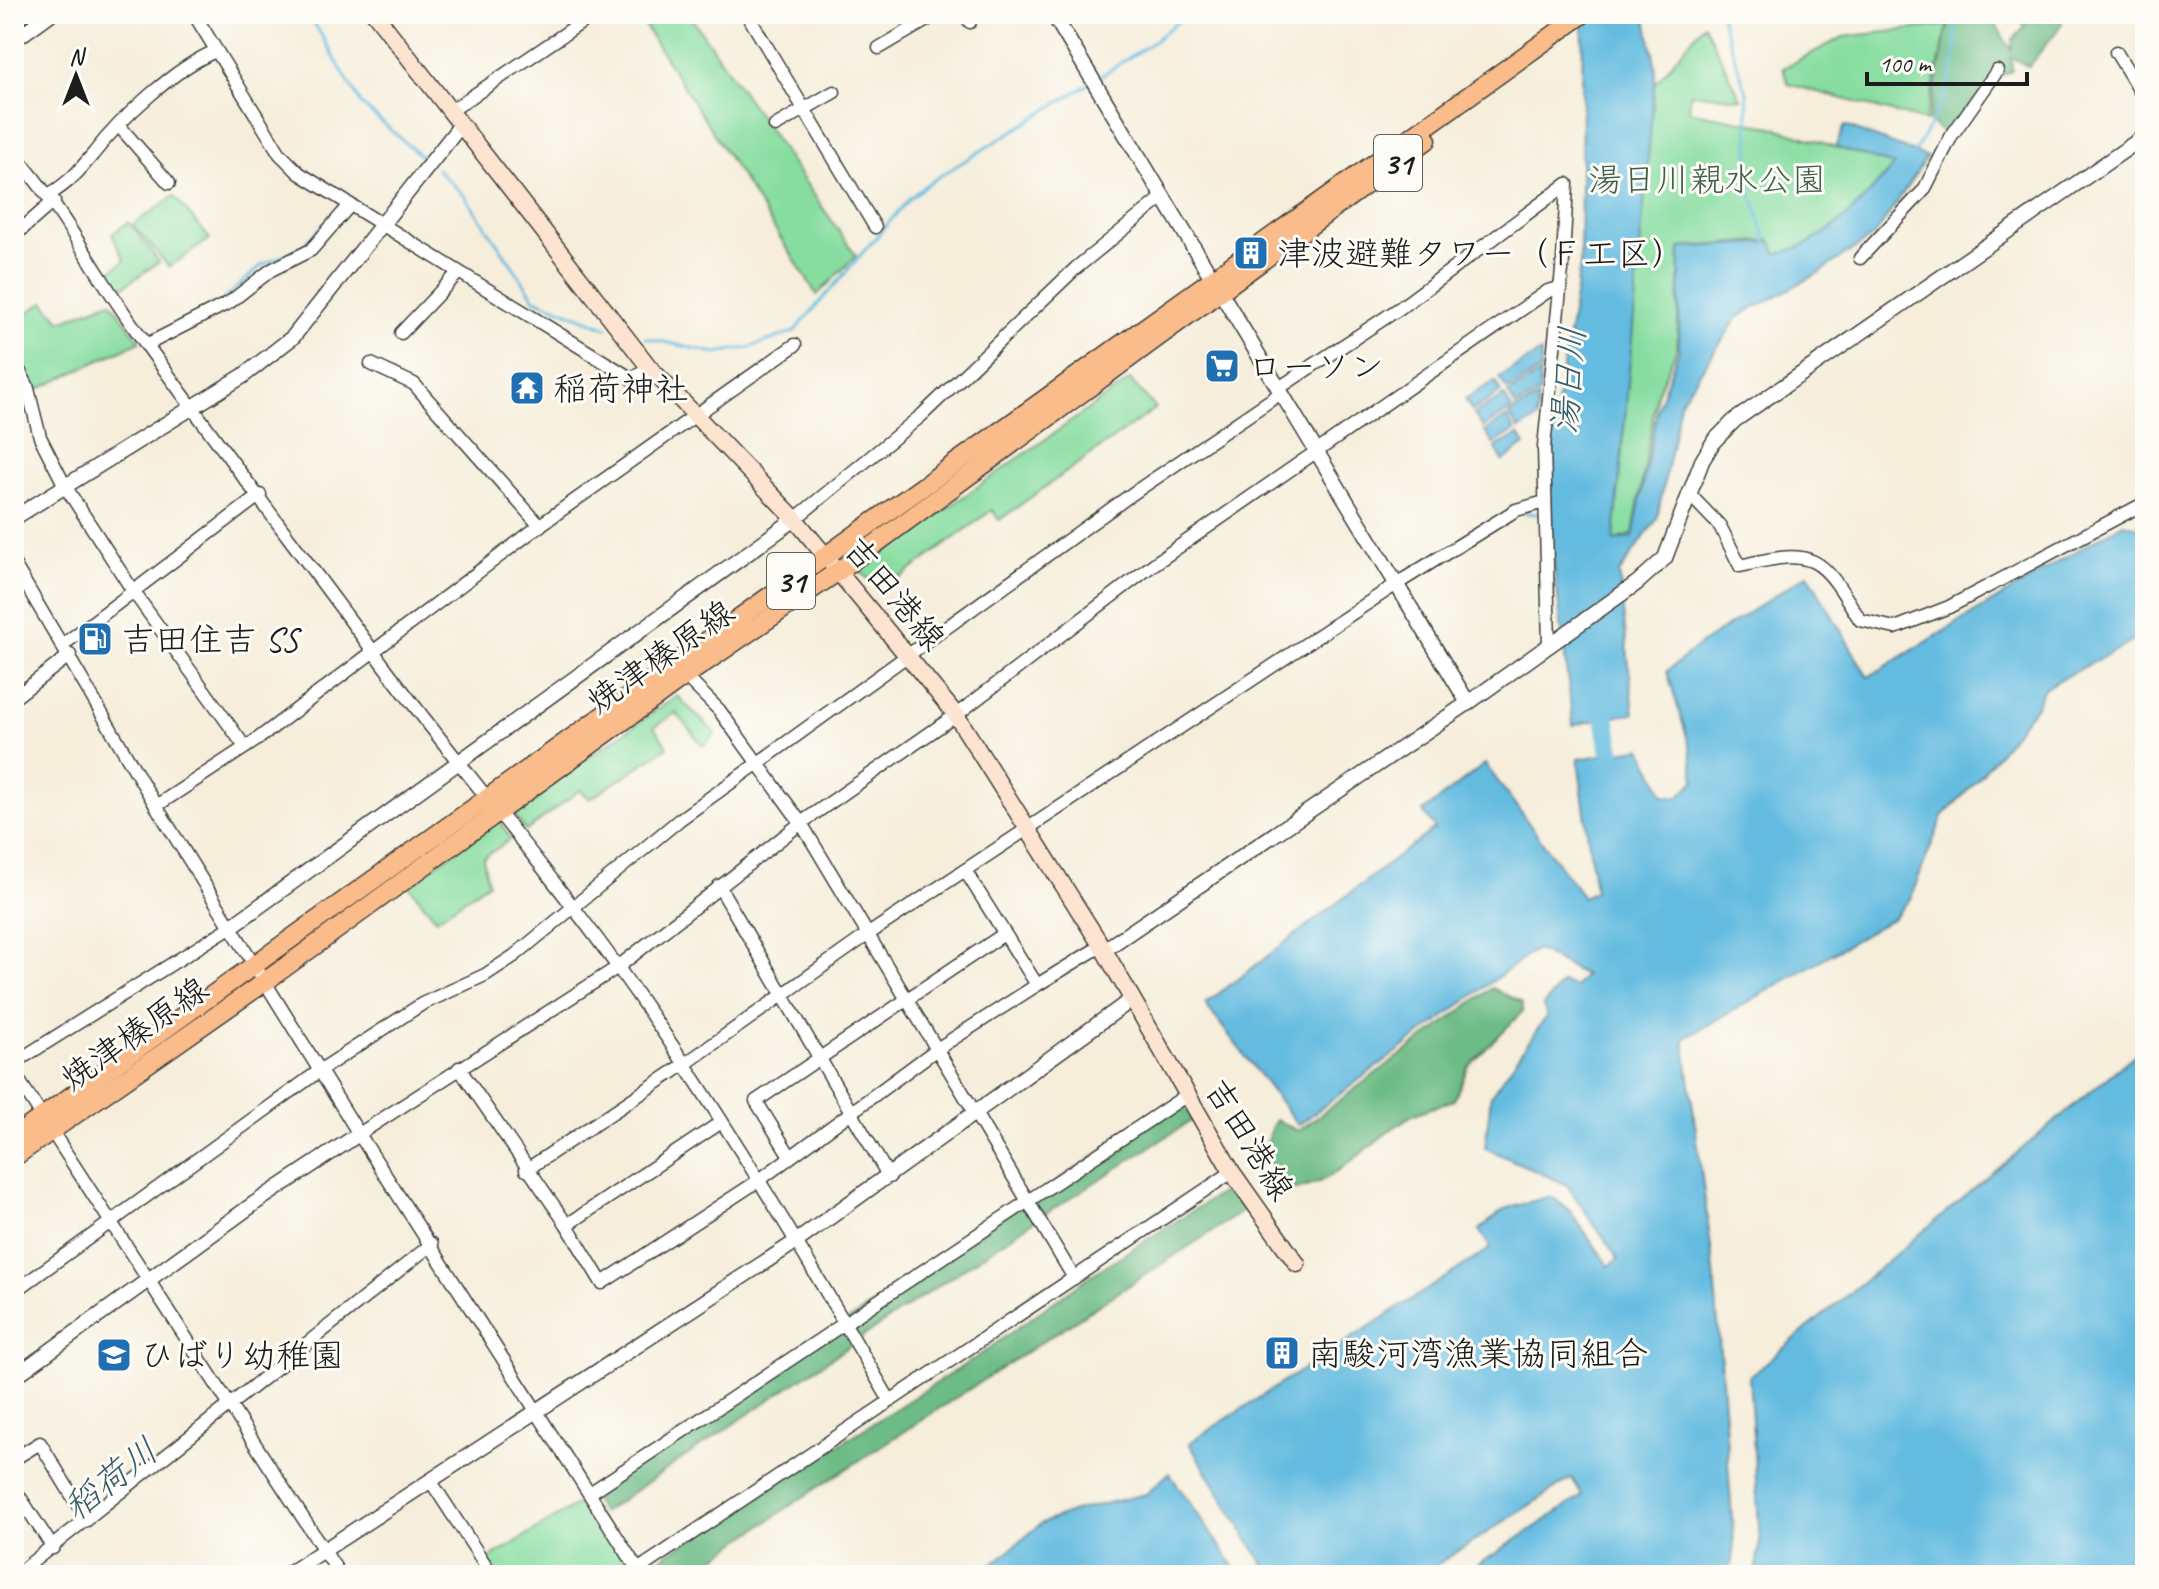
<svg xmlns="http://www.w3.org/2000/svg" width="2159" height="1589" font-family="Caveat,'Klee One',sans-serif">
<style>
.green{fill:#87dda0;stroke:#527c5e;stroke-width:2}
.forest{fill:#6dbc86;stroke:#446c51;stroke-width:2}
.water{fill:#63bbe0;stroke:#406c7e;stroke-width:2}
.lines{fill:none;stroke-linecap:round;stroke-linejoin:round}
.stream{stroke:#63bbe0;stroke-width:3}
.river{stroke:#63bbe0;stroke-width:20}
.minor-casing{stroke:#3d3c39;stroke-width:15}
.tertiary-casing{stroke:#3d3c39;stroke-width:17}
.secondary-casing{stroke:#3d3c39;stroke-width:19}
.primary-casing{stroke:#3d3c39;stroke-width:21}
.minor{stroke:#fff;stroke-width:12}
.tertiary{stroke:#fff;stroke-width:14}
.secondary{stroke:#fde4d0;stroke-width:16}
.primary{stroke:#f9bc8a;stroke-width:18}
.labels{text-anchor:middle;stroke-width:6;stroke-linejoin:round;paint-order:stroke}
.shield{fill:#fdfcf7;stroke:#605f5e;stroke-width:2}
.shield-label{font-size:32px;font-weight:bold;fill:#1c1c1c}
.park-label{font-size:34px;fill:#41604a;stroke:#fdfcf7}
.poi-label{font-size:34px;fill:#1c1c1c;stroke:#fdfcf7;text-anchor:start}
.street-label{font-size:34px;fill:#1c1c1c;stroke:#fdfcf7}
.water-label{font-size:36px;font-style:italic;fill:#385c6a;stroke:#fdfcf7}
</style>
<rect width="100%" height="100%" fill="#fdfcf7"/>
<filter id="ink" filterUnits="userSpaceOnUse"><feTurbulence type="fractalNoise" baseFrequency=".0125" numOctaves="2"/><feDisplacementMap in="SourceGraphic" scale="16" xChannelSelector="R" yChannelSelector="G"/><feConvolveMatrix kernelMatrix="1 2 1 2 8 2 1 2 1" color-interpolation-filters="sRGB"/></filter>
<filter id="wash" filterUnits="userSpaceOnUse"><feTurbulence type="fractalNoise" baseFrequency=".006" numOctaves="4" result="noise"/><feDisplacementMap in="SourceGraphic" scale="32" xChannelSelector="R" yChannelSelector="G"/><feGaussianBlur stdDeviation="1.8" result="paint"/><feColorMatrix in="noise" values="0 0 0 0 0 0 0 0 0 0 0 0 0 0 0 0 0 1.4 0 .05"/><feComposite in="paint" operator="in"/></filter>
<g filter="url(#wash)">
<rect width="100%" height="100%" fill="#f6eedb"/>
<!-- green -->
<g class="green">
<path d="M637,14h52l167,242 -39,39z"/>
<path d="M1704,24l37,75 -50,-6 -2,18 83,16 122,38c-28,33 -70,87 -117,90l-7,-15 -90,8 -3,100 -20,46 -24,140 -20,7 36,-450z"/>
<path d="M1948,25l-23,96 -137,-37 -5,-16 60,-31z"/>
<path d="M174,196l36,43 -41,28 -36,-42z"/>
<path d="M129,222l30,40 -41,28 -11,-17 18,-12 -13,-27z"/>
<path d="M111,301l29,40 -105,50 -21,-45v-25l30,-19 17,19z"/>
<path d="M1130,380l26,28 -157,112 -7,-10 -92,68 -15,-9 -16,11 -10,-10z"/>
<path d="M677,696l39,38 -13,12 -27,-33 -22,14 14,20 -78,52 -10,-9 -54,41 -15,-20z"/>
<path d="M499,820l12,19 -28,19 5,25 -52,36 -28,-34z"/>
<path d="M587,1498l43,71 -10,6h-122l-11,-15z"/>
</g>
<!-- forest -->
<g class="forest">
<path d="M1961,14h29l21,36 2,-11 12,-12 -7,-13h39l5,10 -33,43 -18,-10 1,14 -21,9 -46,54 -17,-13 20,-96z"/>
<path d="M1492,988l30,15 1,8 -55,56 -14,33c-13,5 -28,9 -41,15 -36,18 -88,84 -133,73 -12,-21 -20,-46 -4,-68l22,11z"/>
<path d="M1187,1095l12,21 -168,107 -429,290 -12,-20z"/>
<path d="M1232,1186l13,24 -445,289 -110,76h-56l343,-218 114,-82z"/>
</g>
<!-- water -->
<g class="water">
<path d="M1583,14h62l11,54 -42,473 19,-4 25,-131 21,-56 1,-102 92,-6 5,12c51,-11 85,-51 117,-89l-59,-18 10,-21 82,31 -52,78 -58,39 -79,43 -58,85 -23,117 -38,54 15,140 -61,12 -29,-244 36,-215z"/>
<path d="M1541,352v18l-34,20 -8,-13z"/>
<path d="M1540,374v19l-24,14 -8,-14z"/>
<path d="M1495,381l6,11 -29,19 -7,-12z"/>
<path d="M1504,396l8,13 -29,19 -9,-14z"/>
<path d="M1538,398l-1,21 -18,11 -10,-16z"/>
<path d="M1507,417l8,14 -22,13 -8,-12z"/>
<path d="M1519,435l6,10 -22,16 -8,-14z"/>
<path d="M2123,523l22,6v106l-101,53 -8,18 -58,73 -35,37 -33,83 -18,20 -208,120 30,231 20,275 -4,30h-267l119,-79 -10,-18 -151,97h-151l-81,-132 302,-195 -12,-18 26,-21 46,-13 19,15 39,55 9,-7 -51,-74 -82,-37 6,-53 56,-79 -4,-10 19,-23 13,4 10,-12 -49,-26 -238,176 -93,-121 230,-176 -12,-16 62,-48 98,133 12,-6 -17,-132 64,-11 22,47 14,2 17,-16 -5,-34 -23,-76 35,-28 106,-69 60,103z"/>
<path d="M2145,1046v529h-390l5,-34 -11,-164z"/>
<path d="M1169,1473l71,102h-260l62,-52 35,-13 69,-16z"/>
</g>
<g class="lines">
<!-- stream -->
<g class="stream">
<path d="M1720,14l27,79 4,100 16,50"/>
<path d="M313,21l49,84 60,52"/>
<path d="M1099,77l51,-33 37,-30"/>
<path d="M1914,153c24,-41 53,-92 38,-139"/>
<path d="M437,169l28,27 70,103 72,29"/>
<path d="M225,298l37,-33 40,-18 30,-31"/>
<path d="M646,338l69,15 33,-5 46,-16 116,-134 17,-14 162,-100"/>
<path d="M1525,513l14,1"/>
<path d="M166,1463l58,-45"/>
<path d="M26,1575l9,-8"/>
</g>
<!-- river -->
<path class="river" d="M1601,692l10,61"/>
</g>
</g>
<g filter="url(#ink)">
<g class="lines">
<defs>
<g id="minor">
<path d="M194,14l86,140 19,19 333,206 17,-12"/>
<path d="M747,14l128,213"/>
<path d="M965,14l5,8"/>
<path d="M879,48l58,-34"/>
<path d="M2116,52l29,47"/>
<path d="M449,112l145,-98"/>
<path d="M775,126l59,-34"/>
<path d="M120,127l49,56"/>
<path d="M14,154c51,58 78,115 122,176 77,108 158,214 237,321 78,107 167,207 244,315 100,139 187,287 273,435"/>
<path d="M50,194c20,-12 29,-23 44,-41 27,-35 82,-86 122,-102"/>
<path d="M14,236l40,-35"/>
<path d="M1860,258l64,-68 28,-55 45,-64"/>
<path d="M401,333l57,-60"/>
<path d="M146,345l84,-43 41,-32 40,-20 39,-45"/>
<path d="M14,361l13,24 13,52 25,49 68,105 112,156"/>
<path d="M371,364l43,20 126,142"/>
<path d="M1279,388l121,-80 167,-124 -4,76 -19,187 5,198"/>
<path d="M1690,495l30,31 20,40c76,-19 81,-10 120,54l35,8 54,-21 196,-104"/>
<path d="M795,519l127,-104 154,-147 86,-70"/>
<path d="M14,564l142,242 203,328 279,436"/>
<path d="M64,644l196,-149"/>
<path d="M685,676l34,34 82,113 273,455"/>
<path d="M14,698l56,-43"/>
<path d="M156,806l99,-65 288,-218 252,-178"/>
<path d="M719,886l170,291"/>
<path d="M1037,985l64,-39"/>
<path d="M14,1063l218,-137"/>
<path d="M459,1068l108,157 35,58 156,-102 179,-132 100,-64 -71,-113"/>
<path d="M14,1073l326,502"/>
<path d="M359,1134l259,-167 183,-144 155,-108 198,-151 394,-273 12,-3"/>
<path d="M790,1156l-34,-55 248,-167"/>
<path d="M526,1170l159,-106 182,-129 531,-352 118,-73 29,-8"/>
<path d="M567,1225l153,-102"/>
<path d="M14,1292l308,-223 100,-65 63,-29 29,-19 165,-136 453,-326 149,-101"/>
<path d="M14,1459l26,-16 47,77"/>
<path d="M430,1480l62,95"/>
<path d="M14,1488l39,60"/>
<path d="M590,1493l597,-398"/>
<path d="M16,1575l416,-331"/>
<path d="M630,1575l602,-403"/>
</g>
<g id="tertiary">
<path d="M1053,14l415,689"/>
<path d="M14,40l36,-26"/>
<path d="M14,518l229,-142 50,-39 167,-211"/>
<path d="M232,926l563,-407"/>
<path d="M1104,950l364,-247 169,-120 28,-25 37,-97 12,-20 21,-21 410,-284"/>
<path d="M14,1377l241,-174 104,-69"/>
<path d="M14,1571l3,4"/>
<path d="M286,1575l511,-334 334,-241"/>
</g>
<path id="secondary" d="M375,14l274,353 146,152 161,196 148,235 128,222 65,92"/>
<g id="primary">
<path d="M14,1137l1569,-1123"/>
<path d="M14,1157l252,-176 419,-305 152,-104 590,-432"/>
</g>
</defs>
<!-- minor casing -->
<use href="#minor" class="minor-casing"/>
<!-- tertiary casing -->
<use href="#tertiary" class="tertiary-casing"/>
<!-- secondary casing -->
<use href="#secondary" class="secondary-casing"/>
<!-- primary casing -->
<use href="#primary" class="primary-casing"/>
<!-- minor -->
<use href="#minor" class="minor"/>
<!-- tertiary -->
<use href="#tertiary" class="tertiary"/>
<!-- secondary -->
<use href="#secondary" class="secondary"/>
<!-- primary -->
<use href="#primary" class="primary"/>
</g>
</g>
<!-- icons -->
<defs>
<symbol id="building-square" viewBox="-11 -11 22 22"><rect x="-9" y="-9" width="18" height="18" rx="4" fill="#1f6fb2" stroke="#fdfcf7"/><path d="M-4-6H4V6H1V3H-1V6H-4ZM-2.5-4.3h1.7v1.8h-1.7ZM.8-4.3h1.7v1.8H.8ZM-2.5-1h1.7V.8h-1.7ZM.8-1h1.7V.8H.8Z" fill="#fff"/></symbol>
<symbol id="supermarket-square" viewBox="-11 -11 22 22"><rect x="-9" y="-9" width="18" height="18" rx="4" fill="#1f6fb2" stroke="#fdfcf7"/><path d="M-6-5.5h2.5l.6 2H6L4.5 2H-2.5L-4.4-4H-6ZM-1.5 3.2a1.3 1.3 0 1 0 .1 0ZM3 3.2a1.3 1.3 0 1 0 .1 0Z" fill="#fff"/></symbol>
<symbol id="temple-square" viewBox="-11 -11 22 22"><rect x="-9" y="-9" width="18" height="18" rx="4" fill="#1f6fb2" stroke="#fdfcf7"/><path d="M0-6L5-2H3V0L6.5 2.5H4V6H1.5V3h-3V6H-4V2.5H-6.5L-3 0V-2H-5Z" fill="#fff"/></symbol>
<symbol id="fuel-square" viewBox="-11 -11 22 22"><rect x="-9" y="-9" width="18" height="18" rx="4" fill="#1f6fb2" stroke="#fdfcf7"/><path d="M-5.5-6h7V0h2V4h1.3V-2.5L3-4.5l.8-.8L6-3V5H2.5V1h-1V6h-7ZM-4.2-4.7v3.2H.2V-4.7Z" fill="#fff"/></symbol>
<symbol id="school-square" viewBox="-11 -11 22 22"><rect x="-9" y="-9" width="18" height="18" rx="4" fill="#1f6fb2" stroke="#fdfcf7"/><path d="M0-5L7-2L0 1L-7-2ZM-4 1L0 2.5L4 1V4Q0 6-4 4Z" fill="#fff"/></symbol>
</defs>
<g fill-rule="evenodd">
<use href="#building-square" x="1231" y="233" width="40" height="40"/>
<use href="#supermarket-square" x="1202" y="346" width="40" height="40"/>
<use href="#temple-square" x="507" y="368" width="40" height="40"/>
<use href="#fuel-square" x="75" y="619" width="40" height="40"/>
<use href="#building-square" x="1262" y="1333" width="40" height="40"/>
<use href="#school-square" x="94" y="1335" width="40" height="40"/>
</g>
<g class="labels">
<!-- shield labels -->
<g class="shield">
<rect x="1374" y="135" width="48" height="56" rx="6"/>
<rect x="767" y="553" width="48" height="56" rx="6"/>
</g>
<g class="shield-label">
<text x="1398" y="174">31</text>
<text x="791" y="592">31</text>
</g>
<!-- park labels -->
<g class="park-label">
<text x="1707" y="191">湯日川親水公園</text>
</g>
<!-- poi labels -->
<g class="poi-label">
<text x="1277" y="265">津波避難タワー（Ｆ工区）</text>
<text x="1248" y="378">ローソン</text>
<text x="553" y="400">稲荷神社</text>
<text x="121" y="651">吉田住吉 SS</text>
<text x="1308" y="1365">南駿河湾漁業協同組合</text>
<text x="140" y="1367">ひばり幼稚園</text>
</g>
<!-- street labels -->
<g class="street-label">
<text transform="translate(895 593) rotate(50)" y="12">吉田港線</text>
<text transform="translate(660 656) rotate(-35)" y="12">焼津榛原線</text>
<text transform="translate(134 1033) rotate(-35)" y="12">焼津榛原線</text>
<text transform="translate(1250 1139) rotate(58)" y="12">吉田港線</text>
</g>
<!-- water labels -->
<g class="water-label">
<text transform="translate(1567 380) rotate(-85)" y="13">湯日川</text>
<text transform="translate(110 1478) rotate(-38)" y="13">稻荷川</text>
</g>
</g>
<!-- margin -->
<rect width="2159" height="1589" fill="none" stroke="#fdfcf7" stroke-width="48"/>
<!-- north arrow -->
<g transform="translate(76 76)" stroke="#fdfcf7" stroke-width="6" paint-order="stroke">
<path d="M0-6L14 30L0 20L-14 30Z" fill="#1c1c1c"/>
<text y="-12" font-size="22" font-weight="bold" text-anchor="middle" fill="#1c1c1c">N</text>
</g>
<!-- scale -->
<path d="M1867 72v12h160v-12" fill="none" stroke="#1c1c1c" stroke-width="4"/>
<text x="1879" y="72" font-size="24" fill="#1c1c1c" stroke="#fdfcf7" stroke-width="6" paint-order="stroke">100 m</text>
</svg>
